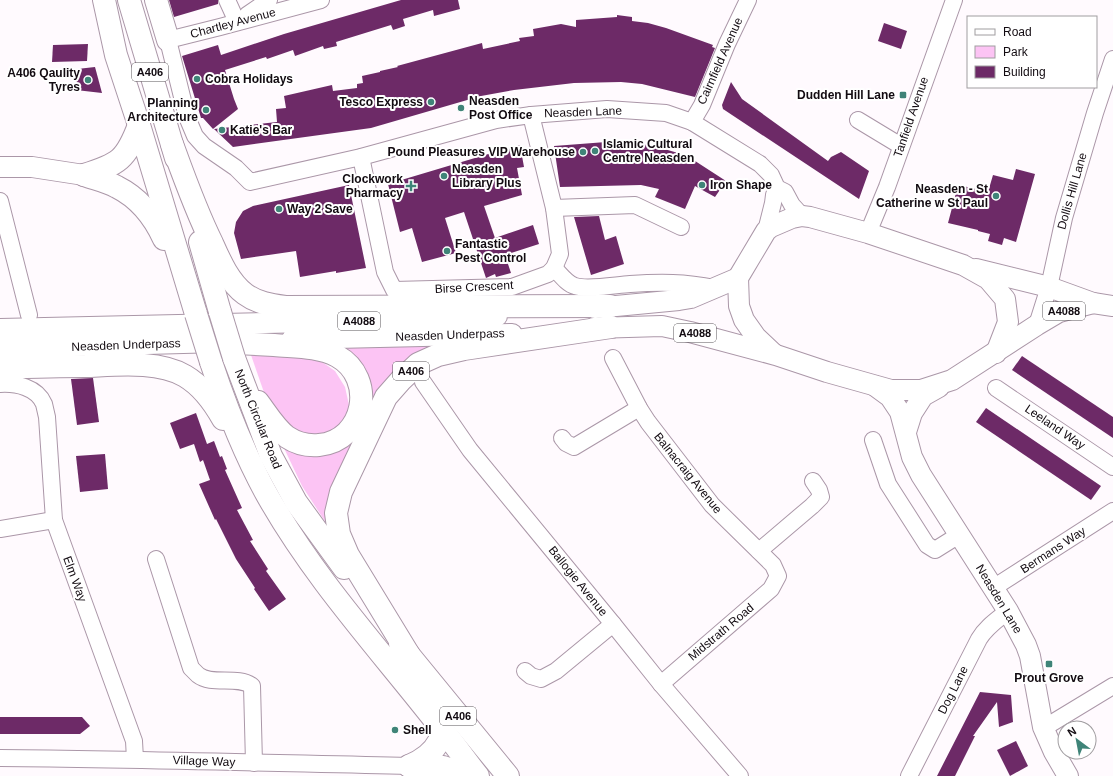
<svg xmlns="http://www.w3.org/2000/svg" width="1113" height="776" font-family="Helvetica,sans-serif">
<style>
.green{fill:#fcc4f4}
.building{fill:#6d2a67}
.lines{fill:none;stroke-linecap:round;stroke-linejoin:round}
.minor-casing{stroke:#ab97a8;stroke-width:18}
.major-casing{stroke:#ab97a8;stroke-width:22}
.highway-casing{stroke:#ab97a8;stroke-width:24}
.minor{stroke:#fff;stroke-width:16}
.major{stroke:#fff;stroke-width:20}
.highway{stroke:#fff;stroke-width:22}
.highway-bridge-casing{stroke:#ab97a8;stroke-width:24;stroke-linecap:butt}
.highway-bridge{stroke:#fff;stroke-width:22}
.poi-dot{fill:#3f8478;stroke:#fff;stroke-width:1.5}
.labels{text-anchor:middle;stroke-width:4;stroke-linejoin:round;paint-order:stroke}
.shield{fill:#fff;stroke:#595458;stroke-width:1}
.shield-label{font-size:11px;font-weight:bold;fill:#120b11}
.street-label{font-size:12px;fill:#120b11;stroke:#fff}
.poi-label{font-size:12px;font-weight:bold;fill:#120b11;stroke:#fff;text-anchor:start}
</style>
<rect width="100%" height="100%" fill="#fffafe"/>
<!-- green -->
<g class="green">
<path d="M337,345l92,1v3l-9,4 -90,176 -28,-43 -19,-40 79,-21z"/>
<path d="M251,355l60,2 14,7 10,7 10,16 4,18v8l-15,20 -38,2 -29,-34z"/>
</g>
<!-- building -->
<g class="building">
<path d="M169,0h49v4l-44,13z"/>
<path d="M401,0h57l2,9 -26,7 -1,-6 -30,9 2,7 -12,4 -2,-5 -55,17 1,4 -13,3 -1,-3 -28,10 -2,-6 -26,9 -1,-2 -41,13 9,29 4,10 -25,20 -10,-11h-2l-19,-62 36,-11 3,10 63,-21z"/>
<path d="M617,15l15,2v4l16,2 18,5 47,17 -1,2 3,1 -20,49 -53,-13 -21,-2 -47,1 -60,7 -33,6 -110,32 -138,19 -19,-18 63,-7 -1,-13 10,-1 -2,-12 48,-11 1,6 24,-3v-4l6,-1 -1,-7 18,-4v-1l18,-4 -1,-1 85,-23 1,6 37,-8 -1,-3 15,-2 -1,-7 28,-5 15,3v-7l41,-3z"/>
<path d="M884,23l23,8 -6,18 -23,-8z"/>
<path d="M88,44l-1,17 -35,1 1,-17z"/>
<path d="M95,67l7,26 -26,-3 1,-21z"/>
<path d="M731,82l11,17 86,62 3,-4 10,-5 28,19 -10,28 -136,-90 -1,-4z"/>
<path d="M619,141l35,5 24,7 14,6 34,22 -11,16 -20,-11 -10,23 -30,-12 4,-8 -18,-4 -81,2 -6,-41z"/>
<path d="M520,145l4,22 -7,1 5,27 -38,11 11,32 38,-13 6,19 -34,11 6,18 -15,4 -1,-3 -9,4 -22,-66 -19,6 11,35 -34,9 -10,-34 -12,4 -12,-48 124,-37z"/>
<path d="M1016,169l19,5 -19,68 -12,-4 -2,7 -14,-4 2,-7 -12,-3v-1l-30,-7 9,-34 5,1 1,-4 25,6 5,-17 20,5z"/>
<path d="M349,185l17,83 -30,5v-2l-36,6 -4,-26 -55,8 -7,-26 2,-11 7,-11 10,-5z"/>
<path d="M599,216l6,24 11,-4 8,28 -33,11 -17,-58z"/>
<path d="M1022,356l91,61v21l-101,-68z"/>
<path d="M93,378l6,44 -22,3 -6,-46z"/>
<path d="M986,408l115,78 -10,14 -115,-78z"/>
<path d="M196,413l11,31 7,-3 6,16 2,-1 5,13 -2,1 17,38 -5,2 16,30 -3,1 18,28 -2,2 20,28 -17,12 -15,-22 1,-1 -19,-29 -20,-40 -1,1 -16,-36 11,-4 -7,-20 -3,2 -6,-18 -14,5 -10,-26z"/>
<path d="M105,454l3,35 -28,3 -4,-36z"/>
<path d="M980,692l31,3 2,27 -14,5 -2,-25 -24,34h2l-20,40h-18z"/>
<path d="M0,717h82l8,9 -10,8h-80z"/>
<path d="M1016,741l12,25 -18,10 -13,-26z"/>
</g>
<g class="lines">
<defs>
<g id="minor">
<path d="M227,0l10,22"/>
<path d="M321,0l-101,27 -52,13 19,77 8,19 9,10 32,22 14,14 111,-25 135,-37 35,-5 76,-6 59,4 26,9 68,42 11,11 6,13 8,4 7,13 10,11"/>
<path d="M247,15l22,-15"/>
<path d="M858,120l43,26"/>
<path d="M692,122l10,-17 25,-61 21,-44"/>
<path d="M361,157l24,115 9,18 118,-3 36,-13 6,-6 6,-14 -6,-46 -23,-93"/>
<path d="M0,201l29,114"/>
<path d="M554,208l81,-3 46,22"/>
<path d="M766,231l7,-28 1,-8 3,-7"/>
<path d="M868,233l19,-46 67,-187"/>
<path d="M554,268c6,6 13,16 21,18 13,4 40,-1 55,-2 31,-2 54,-2 85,4"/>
<path d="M1037,325l12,-38 15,-69 31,-105 18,-54"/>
<path d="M613,358l26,50 9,14 64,83 61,60 5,11 -7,13 -110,95"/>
<path d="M423,382l47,68 143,174 48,60 79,92"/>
<path d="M0,384c16,-1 37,3 44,20 1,4 2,9 3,13l7,103 80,221 1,18"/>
<path d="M996,388l117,79"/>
<path d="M562,438l4,5 8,4 65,-39"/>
<path d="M873,440l15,44 39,61 8,5 24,-15"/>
<path d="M0,529l54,-9"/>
<path d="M759,551l53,-45 9,-9 -2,-7 -6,-9"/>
<path d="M156,559l35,109c2,2 5,5 7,7 14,11 39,0 54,11l2,77"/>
<path d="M993,588l120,-77"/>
<path d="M525,671l6,5 10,3 15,-8 57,-47"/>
<path d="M1043,727l9,-4 61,-37"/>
<path d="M0,758c136,1 272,5 409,8"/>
<path d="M909,776l70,-137c7,-12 18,-19 29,-28"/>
</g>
<g id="major">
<path d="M0,167h32l52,8"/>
<path d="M976,269l73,18 44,16 20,3"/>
<path d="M595,308l84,-8 12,-2 47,-20"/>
<path d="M594,328l68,-2 28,6 86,23 51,17 64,18h30l31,-10 85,-55 22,-13 34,-9"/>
<path d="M0,329l446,-10 51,-3"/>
<path d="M292,339l220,-5"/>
<path d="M0,348l220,-6"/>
<path d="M774,354l-18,-17 -12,-17 -5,-14 -1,-28 28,-47 5,-4 21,-9 10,-2 8,1 58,16 95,32 25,14 17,20 3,23 -12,31"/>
<path d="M875,386l15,11 10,15 12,45 9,18 87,136 18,34 4,11 13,71 11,25 14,24"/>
<path d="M906,432l6,-19 11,-17 16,-9"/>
</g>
<g id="highway">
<path d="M104,0l12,55 23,70 57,189"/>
<path d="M129,0l47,158"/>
<path d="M156,0l12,40"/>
<path d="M172,144c12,33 24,67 40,99 8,18 17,39 33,51 12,9 26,11 40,13l325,-1"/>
<path d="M84,175c11,4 22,6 33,12 22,11 37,30 47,52"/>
<path d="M84,175c35,-11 42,-15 55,-50"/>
<path d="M200,242l20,70"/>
<path d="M216,342c20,1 39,2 58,3 21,2 44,1 63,11 40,22 28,85 -18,89 -11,1 -23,-2 -32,-8 -12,-9 -20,-23 -29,-35"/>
<path d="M234,358l37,98 25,46 48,66"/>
<path d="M211,362c15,45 32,89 55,131 48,86 115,158 175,235 13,15 24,32 37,48"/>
<path d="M0,368c28,-1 57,-2 85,-2 30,-1 73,-6 100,10 17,10 28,25 38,43"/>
<path d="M400,644l108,132"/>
<path d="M409,655l-61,-100 -9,-21 -3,-21 5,-21 45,-95 15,-17 17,-16 20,-9 26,-6 147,-22"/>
<path d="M409,766l34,1 26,9"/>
<path d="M409,766c12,-5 24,-13 30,-25 2,-4 2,-10 2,-14"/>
</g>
</defs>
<!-- minor casing -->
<use href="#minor" class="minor-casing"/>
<!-- major casing -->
<use href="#major" class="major-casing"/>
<!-- highway casing -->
<use href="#highway" class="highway-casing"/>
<!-- minor -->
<use href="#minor" class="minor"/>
<!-- major -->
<use href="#major" class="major"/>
<!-- highway -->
<use href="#highway" class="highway"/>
<defs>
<g id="highway-bridge">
<path d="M220,312l14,46"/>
<path d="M196,314l15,48"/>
</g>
</defs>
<!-- highway-bridge casing -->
<use href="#highway-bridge" class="highway-bridge-casing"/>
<!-- highway-bridge -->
<use href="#highway-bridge" class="highway-bridge"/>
</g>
<!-- markers -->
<g class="poi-dot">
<circle cx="197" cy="79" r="4"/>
<circle cx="88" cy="80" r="4"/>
<rect x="899" y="91" width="8" height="8" rx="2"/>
<circle cx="431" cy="102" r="4"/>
<circle cx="461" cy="108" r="4"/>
<circle cx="206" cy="110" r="4"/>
<circle cx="222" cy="130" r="4"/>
<circle cx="595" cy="151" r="4"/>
<circle cx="583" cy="152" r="4"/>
<circle cx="444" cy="176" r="4"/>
<circle cx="702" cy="185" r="4"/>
<path d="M409 180h4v4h4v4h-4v4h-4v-4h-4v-4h4z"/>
<circle cx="996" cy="196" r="4"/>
<circle cx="279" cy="209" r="4"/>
<circle cx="447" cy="251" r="4"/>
<rect x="1045" y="660" width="8" height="8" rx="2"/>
<circle cx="395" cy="730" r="4"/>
</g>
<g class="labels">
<!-- shield labels -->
<g class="shield">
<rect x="132" y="63" width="36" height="18" rx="3"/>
<rect x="1043" y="302" width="42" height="18" rx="3"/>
<rect x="338" y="312" width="42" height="18" rx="3"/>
<rect x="674" y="324" width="42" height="18" rx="3"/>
<rect x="393" y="362" width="36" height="18" rx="3"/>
<rect x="440" y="707" width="36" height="18" rx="3"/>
</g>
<g class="shield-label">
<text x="150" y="76">A406</text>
<text x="1064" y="315">A4088</text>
<text x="359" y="325">A4088</text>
<text x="695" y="337">A4088</text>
<text x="411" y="375">A406</text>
<text x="458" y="720">A406</text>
</g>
<!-- street labels -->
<g class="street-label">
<text transform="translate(233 23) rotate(-15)" y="4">Chartley Avenue</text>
<text transform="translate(720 61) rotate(-66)" y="4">Cairnfield Avenue</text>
<text transform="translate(583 112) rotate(-2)" y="4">Neasden Lane</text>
<text transform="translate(911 117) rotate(-71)" y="4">Tanfield Avenue</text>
<text transform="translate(1072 191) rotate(-74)" y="4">Dollis Hill Lane</text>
<text transform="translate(474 287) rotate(-3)" y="4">Birse Crescent</text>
<text transform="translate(450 335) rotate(-2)" y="4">Neasden Underpass</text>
<text transform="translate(126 345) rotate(-2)" y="4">Neasden Underpass</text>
<text transform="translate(258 419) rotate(68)" y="4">North Circular Road</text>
<text transform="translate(1055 427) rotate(34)" y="4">Leeland Way</text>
<text transform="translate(688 473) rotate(51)" y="4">Balnacraig Avenue</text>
<text transform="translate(1053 550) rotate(-33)" y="4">Bermans Way</text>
<text transform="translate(75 579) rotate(70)" y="4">Elm Way</text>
<text transform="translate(578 581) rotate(51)" y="4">Ballogie Avenue</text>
<text transform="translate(999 599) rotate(59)" y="4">Neasden Lane</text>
<text transform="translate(721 632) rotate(-40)" y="4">Midstrath Road</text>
<text transform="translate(953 690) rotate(-63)" y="4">Dog Lane</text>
<text transform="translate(204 761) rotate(2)" y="4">Village Way</text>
</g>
<!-- poi labels -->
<g class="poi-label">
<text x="80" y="77" text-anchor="end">A406 Qaulity<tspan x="80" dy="14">Tyres</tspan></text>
<text x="205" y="83">Cobra Holidays</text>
<text x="895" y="99" text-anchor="end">Dudden Hill Lane</text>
<text x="469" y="105">Neasden<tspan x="469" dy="14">Post Office</tspan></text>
<text x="423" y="106" text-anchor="end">Tesco Express</text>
<text x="198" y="107" text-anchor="end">Planning<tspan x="198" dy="14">Architecture</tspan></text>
<text x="230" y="134">Katie's Bar</text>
<text x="603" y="148">Islamic Cultural<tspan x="603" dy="14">Centre Neasden</tspan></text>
<text x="575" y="156" text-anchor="end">Pound Pleasures VIP Warehouse</text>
<text x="452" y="173">Neasden<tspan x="452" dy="14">Library Plus</tspan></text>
<text x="403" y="183" text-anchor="end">Clockwork<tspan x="403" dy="14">Pharmacy</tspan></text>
<text x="710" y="189">Iron Shape</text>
<text x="988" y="193" text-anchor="end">Neasden - St<tspan x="988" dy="14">Catherine w St Paul</tspan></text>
<text x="287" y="213">Way 2 Save</text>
<text x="455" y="248">Fantastic<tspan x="455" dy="14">Pest Control</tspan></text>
<text x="1049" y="682" text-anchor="middle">Prout Grove</text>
<text x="403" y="734">Shell</text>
</g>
</g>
<!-- legend -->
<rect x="967" y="16" width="130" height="72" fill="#ffffff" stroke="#a09da0"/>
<rect x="975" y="29" width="20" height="6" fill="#ffffff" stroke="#a09da0"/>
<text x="1003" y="36" font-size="12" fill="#120b11">Road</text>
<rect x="975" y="46" width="20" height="12" fill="#fcc4f4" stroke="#a09da0"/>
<text x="1003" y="56" font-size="12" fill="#120b11">Park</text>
<rect x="975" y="66" width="20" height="12" fill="#6d2a67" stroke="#a09da0"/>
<text x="1003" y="76" font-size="12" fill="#120b11">Building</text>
<!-- north arrow -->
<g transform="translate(1077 740) rotate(328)"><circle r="19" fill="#ffffff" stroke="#a09da0"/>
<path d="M0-3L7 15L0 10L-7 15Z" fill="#3f8478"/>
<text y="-6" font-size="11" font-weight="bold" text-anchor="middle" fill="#120b11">N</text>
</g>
</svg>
